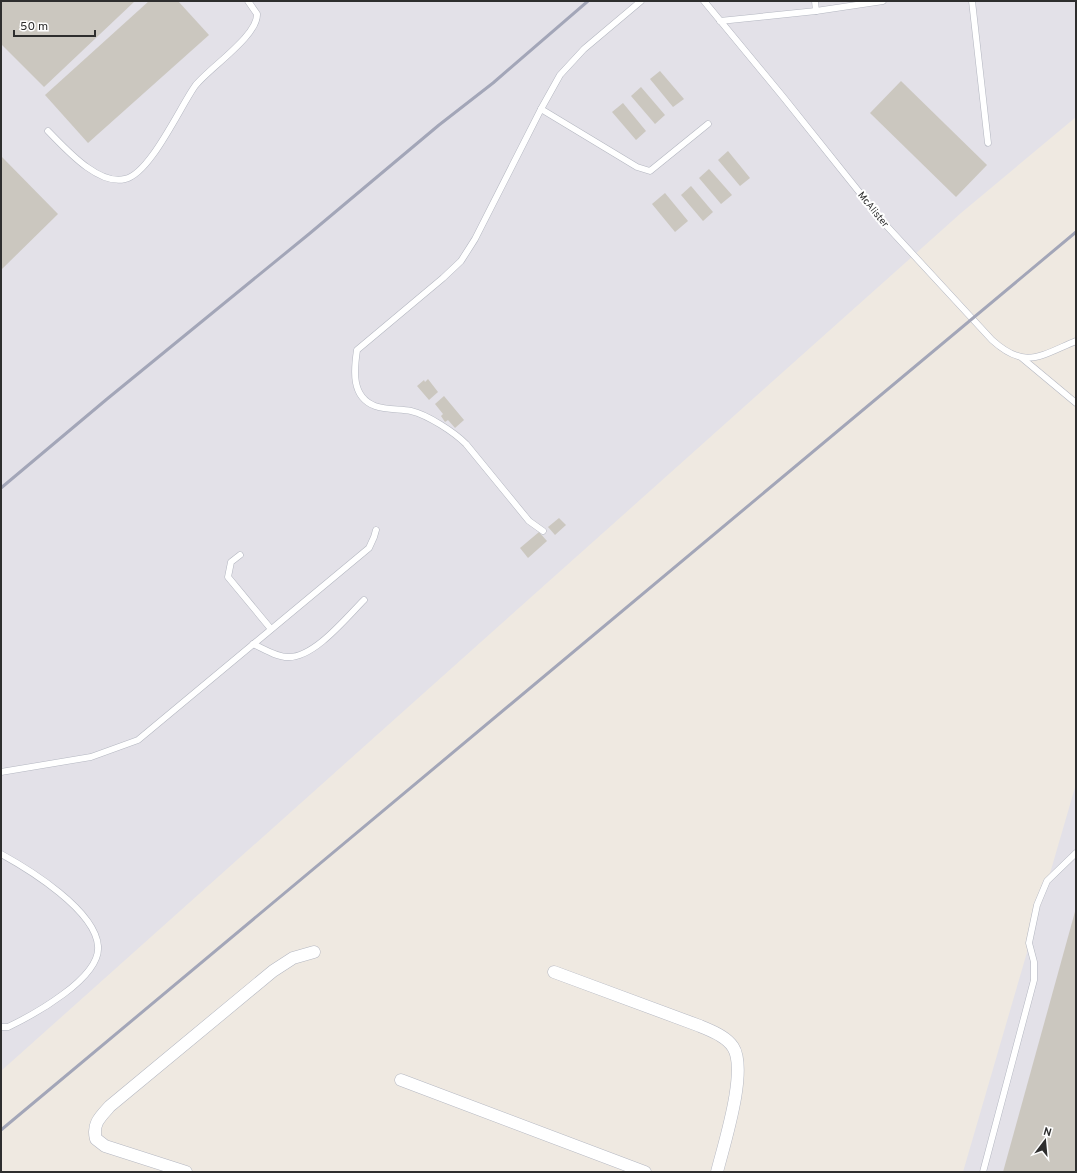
<svg xmlns="http://www.w3.org/2000/svg" width="1077" height="1173" font-family="Overpass,sans-serif">
<style>
.industrial{fill:#e3e1e8}
.building{fill:#cbc7bf}
.lines{fill:none;stroke-linecap:round;stroke-linejoin:round}
.service-casing{stroke:#b4b7c1;stroke-width:7}
.minor-casing{stroke:#b4b7c1;stroke-width:13}
.service{stroke:#fff;stroke-width:6}
.minor{stroke:#fff;stroke-width:12}
.rail{stroke:#a3a6b8;stroke-width:3}
.labels{text-anchor:middle;stroke-width:4;stroke-linejoin:round;paint-order:stroke}
.street-label{font-size:10px;fill:#2e2e2e;stroke:#fff}
</style>
<rect width="100%" height="100%" fill="#efe9e1"/>
<!-- industrial -->
<g class="industrial">
<path d="M1,1h1075v116l-115,96 -960,858z"/>
<path d="M1076,784v388h-113z"/>
</g>
<!-- building -->
<g class="building">
<path d="M1,1h134l-91,86 -43,-43z"/>
<path d="M149,1h29l31,34 -121,108 -43,-48z"/>
<path d="M660,71l24,28 -11,8 -23,-28z"/>
<path d="M901,81l86,84 -31,32 -86,-84z"/>
<path d="M641,87l24,28 -10,9 -24,-28z"/>
<path d="M623,103l23,28 -10,9 -24,-28z"/>
<path d="M728,151l22,27 -10,8 -22,-26z"/>
<path d="M1,156l57,58 -57,56z"/>
<path d="M709,169l23,26 -11,9 -22,-26z"/>
<path d="M691,186l22,26 -10,9 -22,-26z"/>
<path d="M665,193l23,28 -13,11 -23,-28z"/>
<path d="M428,379l10,13 -9,8 -12,-14 7,-6 1,2z"/>
<path d="M444,396l20,24 -9,8 -7,-8 -3,2 -4,-6 2,-2 -8,-10z"/>
<path d="M559,518l7,7 -11,10 -7,-8z"/>
<path d="M539,532l8,9 -19,17 -8,-10z"/>
<path d="M1076,908v264h-73z"/>
</g>
<g class="lines">
<defs>
<g id="service">
<path d="M704,1l80,97 100,125 108,117c33,30 48,16 84,1"/>
<path d="M815,1l1,10"/>
<path d="M972,1l16,142"/>
<path d="M720,21l96,-10 67,-10"/>
<path d="M541,109l96,58 13,4 58,-47"/>
<path d="M48,131c17,17 50,55 77,48 25,-5 55,-72 70,-93 14,-18 63,-50 62,-72l-9,-13"/>
<path d="M1022,358l54,45"/>
<path d="M543,531l-14,-10 -63,-77c-12,-12 -38,-29 -55,-33 -11,-2 -25,-1 -36,-5 -24,-9 -21,-36 -18,-56l86,-72 18,-17 14,-22 66,-130 19,-34 24,-26 57,-48"/>
<path d="M240,555l-9,7 -3,15 43,52"/>
<path d="M253,644c11,5 23,13 35,13 26,1 58,-39 76,-57"/>
<path d="M1,772l90,-15 47,-17 231,-192 5,-11 2,-7"/>
<path d="M1,854c29,16 94,56 97,92 3,32 -65,69 -90,81h-7"/>
<path d="M983,1172l51,-192v-18l-5,-19 8,-38 10,-24 29,-28"/>
</g>
<g id="minor">
<path d="M554,972l146,54c11,5 26,10 33,21 15,23 -9,97 -16,125"/>
<path d="M401,1080l244,92"/>
<path d="M186,1172l-81,-26 -9,-7c-4,-15 4,-22 14,-33l163,-135 20,-13 21,-6"/>
</g>
</defs>
<!-- service casing -->
<use href="#service" class="service-casing"/>
<!-- minor casing -->
<use href="#minor" class="minor-casing"/>
<!-- service -->
<use href="#service" class="service"/>
<!-- minor -->
<use href="#minor" class="minor"/>
<!-- rail -->
<g class="rail">
<path d="M1,488l106,-89 202,-165 130,-109 54,-42 95,-82"/>
<path d="M1,1130l1075,-898"/>
</g>
</g>
<g class="labels">
<!-- street labels -->
<g class="street-label">
<text transform="translate(874 209) rotate(51)" y="4">McAlister</text>
</g>
</g>
<!-- border -->
<rect width="1077" height="1173" fill="none" stroke="#2e2e2e" stroke-width="4"/>
<!-- north arrow -->
<g transform="translate(1045 1141) rotate(16)" stroke="#ffffff" stroke-width="3" paint-order="stroke">
<path d="M0-3L7 15L0 10L-7 15Z" fill="#2e2e2e"/>
<text y="-6" font-size="11" font-weight="bold" text-anchor="middle" fill="#2e2e2e">N</text>
</g>
<!-- scale -->
<path d="M14 30v6h81v-6" fill="none" stroke="#2e2e2e" stroke-width="2"/>
<text x="20" y="30" font-size="12" fill="#2e2e2e" stroke="#ffffff" stroke-width="3" paint-order="stroke">50 m</text>
</svg>
